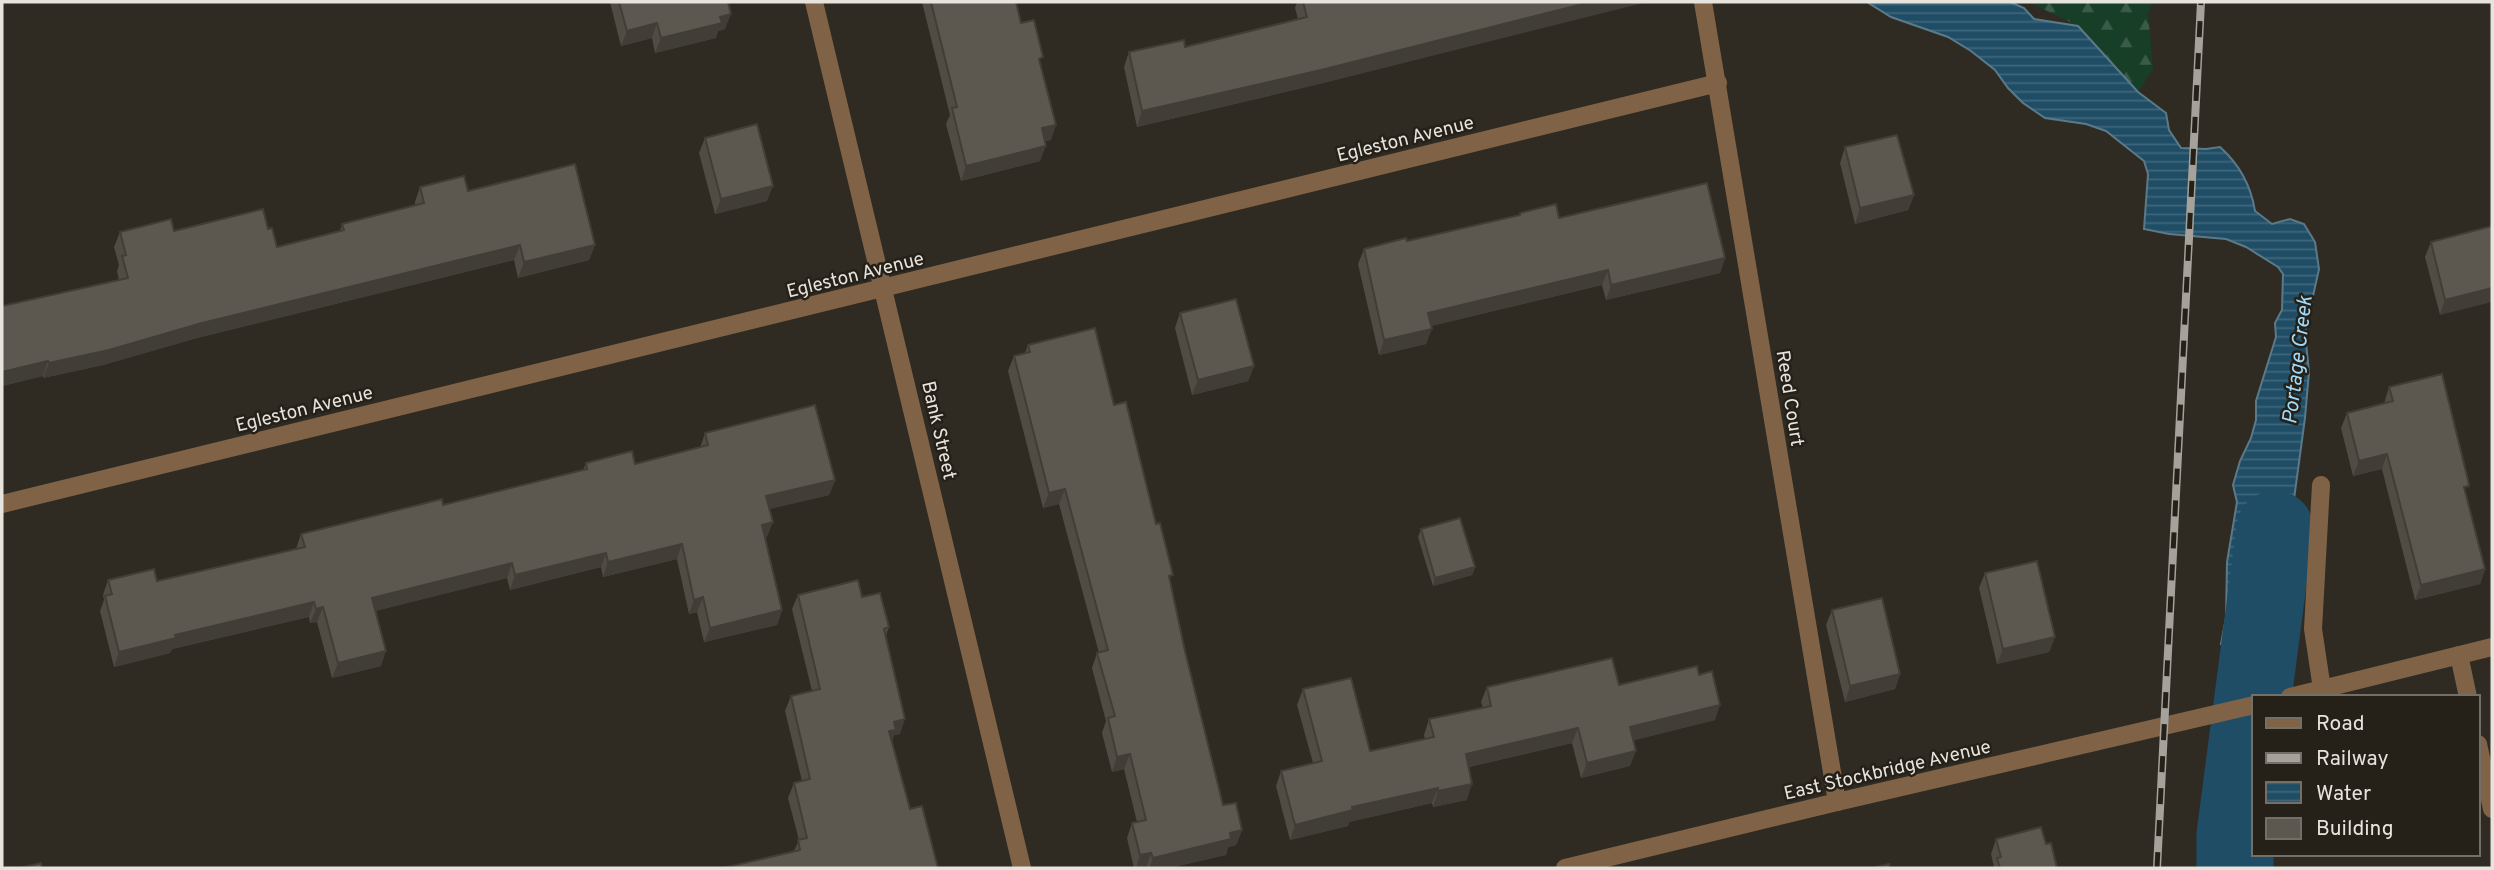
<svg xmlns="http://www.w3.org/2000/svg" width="2494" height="870" font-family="Overpass,sans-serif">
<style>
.forest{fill:url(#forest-firs)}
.water{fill:url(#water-rules);stroke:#5b7a89;stroke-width:2}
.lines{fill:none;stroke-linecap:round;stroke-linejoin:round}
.river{stroke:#1f4d65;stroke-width:77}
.lane{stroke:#806347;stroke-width:18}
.street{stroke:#806347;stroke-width:18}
.rail-casing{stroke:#a6a29b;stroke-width:8}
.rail{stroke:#252119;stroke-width:5;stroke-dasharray:16;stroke-linecap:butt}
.wall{fill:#504c44}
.shaded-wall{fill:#413e37}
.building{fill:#5d584f;stroke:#413e37;stroke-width:2}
.labels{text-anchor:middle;stroke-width:5;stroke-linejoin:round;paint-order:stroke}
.street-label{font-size:19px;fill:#e7e4de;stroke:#252119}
.water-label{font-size:21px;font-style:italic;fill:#a0dafb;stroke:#252119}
</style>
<defs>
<pattern id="forest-firs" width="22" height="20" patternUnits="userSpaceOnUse" patternTransform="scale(1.75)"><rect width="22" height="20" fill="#173f28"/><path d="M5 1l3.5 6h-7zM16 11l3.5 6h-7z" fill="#395b47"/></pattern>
<pattern id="water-rules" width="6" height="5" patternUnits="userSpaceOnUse" patternTransform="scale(1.75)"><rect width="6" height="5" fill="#1f4d65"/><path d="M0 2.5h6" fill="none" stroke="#40667b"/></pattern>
</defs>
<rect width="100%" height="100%" fill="#2f2b22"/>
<!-- forest -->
<path class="forest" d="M2029,2h124l-5,11 5,56 -15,23 -60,-66z"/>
<!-- water -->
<g class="water">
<path d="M1867,2h143l14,6 10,11 44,7 60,66 28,21 3,17 12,18 25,1 14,-2c19,17 31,39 35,64l17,13 18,-5 14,5 11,18 4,27 -14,63 4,40 -4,46 -29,214 -55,12 5,-26 1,-56 10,-60 -4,-17 7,-24 11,-23 5,-18v-19l20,-64 -1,-14 7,-13 1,-36 -5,-7 -32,-20 -20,-8 -57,-5 -25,-5 4,-55 -4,-13 -38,-30 -20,-7 -41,-6 -22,-15 -15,-15 -13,-18 -24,-19 -23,-14 -57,-20z"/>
<path d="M2254,771v83h12l-1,14h-51l4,-50 13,-42z"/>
</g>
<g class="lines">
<!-- river -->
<path class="river" d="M2235,868v-33l40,-306"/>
<!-- lane -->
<g class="lane">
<path d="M2321,485l-8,144 9,60"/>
<path d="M2459,655l9,42"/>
<path d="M2478,744l14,65"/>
</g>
<!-- street -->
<g class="street">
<path d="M814,2l208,866"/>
<path d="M1703,2l134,800"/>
<path d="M2,504l1716,-421"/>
<path d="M2290,697l202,-50"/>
<path d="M1565,868l272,-66 417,-97"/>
</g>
<defs>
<path id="rail" d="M2157,868l44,-866"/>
</defs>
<!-- rail casing -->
<use href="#rail" class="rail-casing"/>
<!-- rail -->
<use href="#rail" class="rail"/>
</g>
<!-- wall -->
<g class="wall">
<path d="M610,2h118l-3,27 -7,2 -2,7 -61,15 -3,-15 -31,8z"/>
<path d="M922,2h94l5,21 19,42 11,75 -6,1 -5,20 -79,20 -15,-57 4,-9z"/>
<path d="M1297,2h349l-331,83 -178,42 -13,-60 5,-15 56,-5 113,-28 -3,-11z"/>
<path d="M705,138l62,63 -52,13 -16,-61z"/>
<path d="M1845,147l69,48 -6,15 -53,14 -15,-61z"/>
<path d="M420,187l48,4 127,54 -6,15 -71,18 -4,-18 -317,78 -94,27 -60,13v-2l-41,10v-80l117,-26 -2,-9 2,-6 -5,-18 6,-15 148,-3 9,18 63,-16 2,-7 73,-19v-3z"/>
<path d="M1520,213l39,5 166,40 -5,15 -114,27 -4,-15 -171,41 -5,18 -47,11 -21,-91 6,-15 43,-8 112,-26z"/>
<path d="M2492,226l-52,89 -15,-58 6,-15z"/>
<path d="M1180,313l74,53 -6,15 -56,14 -17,-67z"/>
<path d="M1028,345l86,60 56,178 15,68 38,154 19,25 -6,15 -8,2 -2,8 -57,13h-35l-7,-30 5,-15 5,-1 -13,-53 -12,3 -10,-39 4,-12 -14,-53 5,-15h2l-40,-149 -16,4 -35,-137 6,-15 11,-3z"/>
<path d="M2389,387l77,107 19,75 -5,15 -65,16 -33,-131 -29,7 -12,-48 6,-15 37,-9z"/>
<path d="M705,433l130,47 -6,15 -60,14 -2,28h-2l17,73 -5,15 -73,17 -7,-30 -8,2 -12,-55 -74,18 -2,-10 -91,23 -3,-12 -132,33 6,55 -49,12 -15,-56 -7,1 -1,-6 -137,32 -2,4 -56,14 -14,-56 4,-11 -1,-5 5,-15 49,1 139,-32 5,-15 142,-29 140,-35 3,-7 49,1 65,-16z"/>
<path d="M1421,529l54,38 -3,8 -39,11 -15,-49z"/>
<path d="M1985,573l70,64 -6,15 -52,12 -18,-76z"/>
<path d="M798,595l64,2 27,30 -3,8 14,99 -6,1 -2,6 18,68 28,59 -144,-17 5,-11 -11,-42 6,-15 8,-2 -17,-70 6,-15 21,-5 -20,-82z"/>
<path d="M1832,610l68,64 -5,15 -50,13 -19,-77z"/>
<path d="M1699,675l16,45 -82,20 -3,26 -49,12 -9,-35 -103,24 -2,33 -34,7 -1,-4 -83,19 -1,4 -58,14 -14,-54 5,-15 32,-8 -16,-58 6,-16 67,62 55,-12 -1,-4 5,-16 54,-11 -2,-6 6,-15 132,-2z"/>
<path d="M1996,839l50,5 11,24h-64l1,-1 -3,-13z"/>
</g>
<!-- shaded-wall -->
<g class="shaded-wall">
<path d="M1591,2h55l-331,83 -178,42 5,-16z"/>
<path d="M731,14l-6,15 -7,2 -2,7 -61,15 6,-15 59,-21z"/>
<path d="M657,23l-5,15 -31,8 6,-15z"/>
<path d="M1056,125l-5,15 -15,3 6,-15z"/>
<path d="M1046,146l-6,15 -79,20 5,-15z"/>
<path d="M773,186l-6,15 -52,13 6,-15z"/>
<path d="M1914,195l-6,15 -53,14 5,-16z"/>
<path d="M520,245l-6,15 -317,78 -94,27 -60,13 6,-15 153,-40z"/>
<path d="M595,245l-6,15 -71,18 6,-16z"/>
<path d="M1725,258l-5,15 -114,27 5,-15z"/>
<path d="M1608,270l-6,15 -180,43 6,-15z"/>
<path d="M2492,288v14l-52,13 5,-15z"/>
<path d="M1432,329l-6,15 -47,11 5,-15z"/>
<path d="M48,361l-5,15 -41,10v-14z"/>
<path d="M1254,366l-6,15 -56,14 6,-15z"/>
<path d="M2387,454l-5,15 -29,7 6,-15z"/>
<path d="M835,480l-6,15 -68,16 5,-15z"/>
<path d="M1065,489l-6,15 -16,4 6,-15z"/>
<path d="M773,522l-6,15 -10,2 5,-14z"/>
<path d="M682,544l-5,15 -74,18 5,-15z"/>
<path d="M606,553l-5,14 -91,23 5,-15z"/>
<path d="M512,563l-5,15 -140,35 5,-15z"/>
<path d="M1475,567l-3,8 -39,11 2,-8z"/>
<path d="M2485,569l-5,15 -65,16 6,-15z"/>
<path d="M703,597l-6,15 -8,2 5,-14z"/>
<path d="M314,602l-5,15 -137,32 -2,4 -56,14 5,-15 56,-17z"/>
<path d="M323,607l-6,15 -7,1 6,-14z"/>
<path d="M782,610l-5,15 -73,17 6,-14z"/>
<path d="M2055,637l-6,15 -52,12 6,-15z"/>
<path d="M386,651l-5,15 -49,12 6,-15z"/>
<path d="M1900,674l-5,15 -50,13 5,-16z"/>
<path d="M1720,705l-5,15 -91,23 6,-16z"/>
<path d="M905,719l-5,15 -6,1 -3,9 -2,-13 5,-9z"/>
<path d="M1578,728l-6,15 -112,26 6,-15z"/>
<path d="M1636,751l-6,15 -49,12 6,-15z"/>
<path d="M1130,754l-6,15 -12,3 5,-15z"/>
<path d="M1472,784l-5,16 -34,7 5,-16z"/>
<path d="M1438,788l-6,15 -83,19 -1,4 -58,14 5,-15 57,-18z"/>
<path d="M1242,830l-6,15 -8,2 -2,8 -57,13h-20l4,-10z"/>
<path d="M1151,853l-5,15h-10l4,-13z"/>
</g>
<!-- building -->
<g class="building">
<path d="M619,2h109l3,12 -11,3 2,6 -61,15 -4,-15 -30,8z"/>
<path d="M931,2h85l5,21 13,-3 9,37 -4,2 17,66 -14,3 4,18 -80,20 -14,-58 5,-1z"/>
<path d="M1303,2h288l-270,68 -179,41 -13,-59 55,-12 1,7 122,-30z"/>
<path d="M757,124l16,62 -52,13 -16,-61z"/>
<path d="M1897,135l17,60 -54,13 -15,-61z"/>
<path d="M575,164l20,81 -71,17 -4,-17 -318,78 -93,27 -60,13 -1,-2 -46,11v-66l126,-28 -6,-22 4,-1 -6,-23 51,-13 3,12 89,-22 5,20 4,-1 5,19 67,-17 -2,-6 82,-21 -4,-16 44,-11 4,15z"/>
<path d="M1707,183l18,75 -114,27 -3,-15 -180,43 4,16 -48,11 -20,-91 42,-11 1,3 113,-26v-2l36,-9 3,14z"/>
<path d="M2492,226v62l-47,12 -14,-58z"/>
<path d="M1236,299l18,67 -56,14 -18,-67z"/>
<path d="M1095,328l19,77 12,-3 30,122 4,-1 13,52 -4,1 16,75 38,154 13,-2 6,27 -12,3 1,6 -78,19 -2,-5 -11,2 -8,-32 14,-3 -16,-66 -13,3 -9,-39 7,-2 -18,-63 11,-3 -43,-161 -16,4 -35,-137 16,-4 -2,-7z"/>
<path d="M2442,374l26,106 1,6 -5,1 21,82 -64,16 -34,-131 -28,7 -12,-48 46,-12 -4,-14z"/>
<path d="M815,405l20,75 -69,16 7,26 -11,3 20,85 -72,18 -7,-31 -9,3 -12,-56 -74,18 -2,-9 -91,22 -3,-12 -140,35 14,53 -48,12 -15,-56 -7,2 -2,-7 -139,33 1,3 -57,14 -14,-56 7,-2 -4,-14 46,-11 3,12 148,-34 -4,-13 141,-35 1,6 144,-36 -1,-6 46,-12 3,13 73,-19 -3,-12z"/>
<path d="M1460,518l15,49 -40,11 -14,-49z"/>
<path d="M2037,561l18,76 -52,12 -18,-76z"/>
<path d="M858,580l4,17 18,-4 9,34 -5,2 21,90 -11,3 2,8 -7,1 21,78 12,-3 16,62h-215l77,-18 -2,-10 9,-2 -13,-55 16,-4 -19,-83 29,-7 -22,-94z"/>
<path d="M1882,598l18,76 -50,12 -18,-76z"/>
<path d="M1612,658l7,27 78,-19 2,9 13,-4 8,34 -90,22 6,24 -49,12 -9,-35 -112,26 6,30 -34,7v-3l-86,19 1,3 -58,15 -14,-54 41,-10 -19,-72 48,-11 19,73 64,-14 -5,-18 62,-13 -4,-19z"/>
<path d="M2041,827l5,17 5,-1 6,25h-57l-3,-10 4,-1 -5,-18z"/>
<path d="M41,863l1,5h-22z"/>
<path d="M1889,864l1,4h-18z"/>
</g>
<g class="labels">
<!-- street labels -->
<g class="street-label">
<text transform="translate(1405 138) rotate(-14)" y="7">Egleston Avenue</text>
<text transform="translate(855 274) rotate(-14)" y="7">Egleston Avenue</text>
<text transform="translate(1791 398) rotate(81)" y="7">Reed Court</text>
<text transform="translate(304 408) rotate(-14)" y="7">Egleston Avenue</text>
<text transform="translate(940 430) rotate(77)" y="7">Bank Street</text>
<text transform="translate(1887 769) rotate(-13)" y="7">East Stockbridge Avenue</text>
</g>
<!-- water labels -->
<g class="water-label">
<text transform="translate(2297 360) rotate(-83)" y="7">Portage Creek</text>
</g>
</g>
<!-- border -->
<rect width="2494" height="870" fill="none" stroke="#e7e4de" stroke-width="7"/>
<!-- legend -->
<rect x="2252" y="695" width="228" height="161" fill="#252119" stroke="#736f68" stroke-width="2"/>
<rect x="2266" y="718" width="35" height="10" fill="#806347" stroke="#736f68" stroke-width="2"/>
<text x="2316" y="730" font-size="21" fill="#e7e4de">Road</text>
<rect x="2266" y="753" width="35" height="10" fill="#a6a29b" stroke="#736f68" stroke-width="2"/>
<text x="2316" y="765" font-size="21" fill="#e7e4de">Railway</text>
<rect x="2266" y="782" width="35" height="21" fill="url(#water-rules)" stroke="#736f68" stroke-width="2"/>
<text x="2316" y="800" font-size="21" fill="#e7e4de">Water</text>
<rect x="2266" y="818" width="35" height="21" fill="#5d584f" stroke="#736f68" stroke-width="2"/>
<text x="2316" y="835" font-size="21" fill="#e7e4de">Building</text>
</svg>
